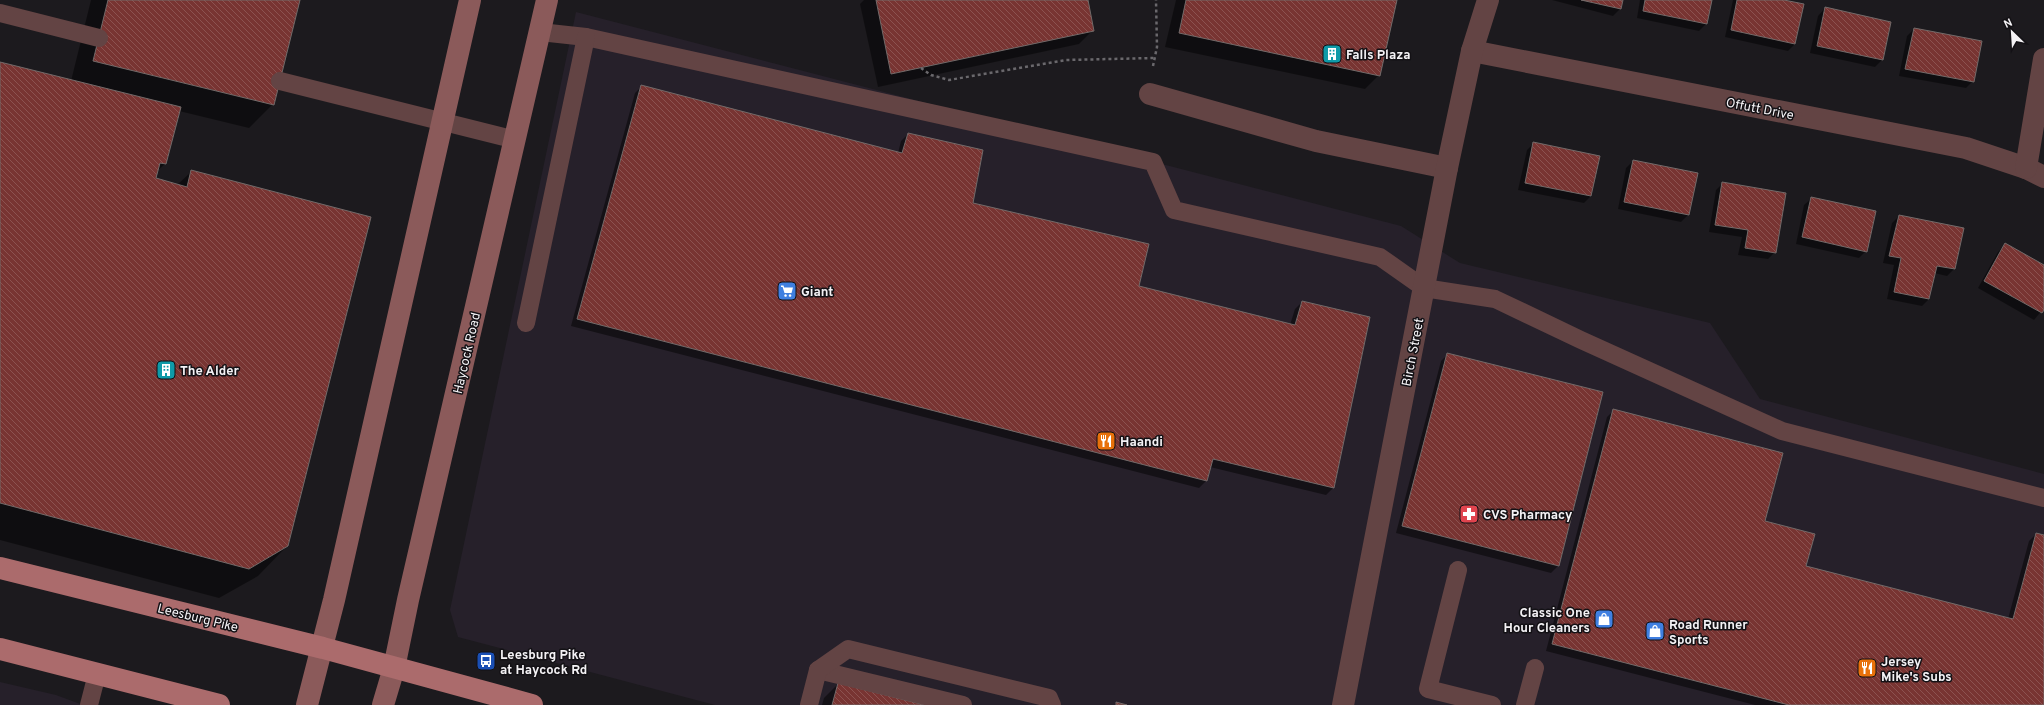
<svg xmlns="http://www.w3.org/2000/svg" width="2044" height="705" font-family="Overpass,sans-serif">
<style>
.built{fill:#26202a}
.shadow{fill:#0007}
.building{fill:url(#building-back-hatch);stroke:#726a69}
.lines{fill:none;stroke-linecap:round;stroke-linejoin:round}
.path{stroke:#6a686c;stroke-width:2.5;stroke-dasharray:3 3;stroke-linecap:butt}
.service{stroke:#634444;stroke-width:18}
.minor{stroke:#634444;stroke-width:22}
.secondary{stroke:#8b5a5a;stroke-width:22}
.primary{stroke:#ab6b6c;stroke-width:22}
.labels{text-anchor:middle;stroke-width:3;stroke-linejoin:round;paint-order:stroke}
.poi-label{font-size:13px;font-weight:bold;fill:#f4f2f5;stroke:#131115;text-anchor:start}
.street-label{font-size:13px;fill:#f4f2f5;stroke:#131115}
</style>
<defs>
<pattern id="building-back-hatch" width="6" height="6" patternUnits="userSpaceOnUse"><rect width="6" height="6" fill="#783432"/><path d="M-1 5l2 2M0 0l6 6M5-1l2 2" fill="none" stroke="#8c5250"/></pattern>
</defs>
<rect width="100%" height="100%" fill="#1c1a1e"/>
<!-- built -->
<g class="built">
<path d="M576,12l825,214 59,37 250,60 50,76 284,75v231h-1329l-257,-68 -8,-27z"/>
<path d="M0,682l56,13 27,10h-83z"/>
</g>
<!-- shadow -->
<g class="shadow">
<path d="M91,0h208l-26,104 -24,24 -70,-17 -14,53 -9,8 -1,7 22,6 15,-14 95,375 -29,30 -39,22 -219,-58v-476l71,17z"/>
<path d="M864,0h223l6,30 -14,14 -201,43 -18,-83z"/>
<path d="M1176,0h219l-16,75 -14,14 -200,-42z"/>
<path d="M1552,0h70l-2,9 -7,7z"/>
<path d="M1640,0h71l-5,24 -7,7 -62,-13z"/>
<path d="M1733,0h47l15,44 -7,7 -63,-14z"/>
<path d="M1825,8l65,14 -8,38 -7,7 -65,-14 8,-37z"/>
<path d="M1914,29l59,52 -7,7 -67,-12 8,-40z"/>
<path d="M642,86l256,67 3,-12 7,-7 63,70 167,82 152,39 5,-16 7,-7 31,186 -7,7 -116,-28 -4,14 -7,7 -628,-162 64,-233z"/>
<path d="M1534,143l65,14 -8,39 -7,7 -66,-13 9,-40z"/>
<path d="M1633,161l55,54 -7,7 -63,-13 8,-41z"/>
<path d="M1723,183l52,69 -7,7 -30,-4 4,-18 -33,-5 7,-42z"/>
<path d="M1812,198l54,53 -7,7 -63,-14 8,-39z"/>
<path d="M1899,216l64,13 -9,40 -7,7 -13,-3 -5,26 -7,7 -35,-7 7,-34 -11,-2 9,-40z"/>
<path d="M2005,245l39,21v42l-10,12 -56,-32 20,-36z"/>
<path d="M1448,354l110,212 -7,7 -155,-40 45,-172z"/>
<path d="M1614,410l150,112 41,45 203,52 21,-78 7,-7 8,2v169h-289l-209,-54 61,-234z"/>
<path d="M838,684l83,21h-99l2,-7z"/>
</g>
<!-- building -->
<g class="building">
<path d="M108,0h192l-26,105 -181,-44z"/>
<path d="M876,0h212l6,31 -203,43z"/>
<path d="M1186,0h211l-17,76 -201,-43z"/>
<path d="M1581,0h42l-2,9z"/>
<path d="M1645,0h67l-5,24 -64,-13z"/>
<path d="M1737,0h47l20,4 -9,40 -64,-14z"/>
<path d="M1825,7l66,15 -8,38 -66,-14z"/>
<path d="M1914,28l68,13 -8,41 -69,-13z"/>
<path d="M0,62l181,45 -15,57 -6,-1 -4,15 31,9 4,-17 180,47 -83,329 -39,23 -249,-66z"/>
<path d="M641,85l261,68 6,-20 75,17 -10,53 176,41 -10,42 156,39 7,-24 68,16 -36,171 -121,-29 -6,22 -630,-162z"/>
<path d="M1533,142l67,14 -9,40 -66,-13z"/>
<path d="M1633,160l65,13 -9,42 -65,-13z"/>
<path d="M1722,182l64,11 -10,60 -31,-5 3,-18 -33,-5z"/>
<path d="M1811,197l65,14 -9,41 -65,-15z"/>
<path d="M1899,215l65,13 -9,41 -18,-3 -8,33 -35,-7 7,-34 -12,-2z"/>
<path d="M2005,243l39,22v45l-2,3 -58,-32z"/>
<path d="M1447,353l156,39 -44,174 -157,-40z"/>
<path d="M1613,409l170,44 -18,68 50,13 -9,32 207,53 23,-86 8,2v170h-255l-237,-61z"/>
<path d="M838,683l87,22h-93z"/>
<path d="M1116,702l11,3h-11z"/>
</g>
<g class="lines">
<!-- path -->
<g class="path">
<path d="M1153,66l4,-19 -1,-47"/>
<path d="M921,68l10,7 18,5 117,-20 88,-2"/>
</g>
<!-- service -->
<g class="service">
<path d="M0,13l99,25"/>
<path d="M540,32l46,5 567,125 21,48 206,47 44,31 71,11 86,41 201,91 262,67"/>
<path d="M280,81l236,59"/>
<path d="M526,323l60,-286"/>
<path d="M1458,570l-30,119 64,16"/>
<path d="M818,670l145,35"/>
<path d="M89,705l8,-31"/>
<path d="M809,705l9,-35 30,-21 201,49 3,7"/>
<path d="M1525,705l10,-37"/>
</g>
<!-- minor -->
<g class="minor">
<path d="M1472,51l494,97 60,20 18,9"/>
<path d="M1150,94l166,47 131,27"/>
<path d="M2026,168l18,-109"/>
<path d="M1343,705l104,-537 25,-117 16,-51"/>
</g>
<!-- secondary -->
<g class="secondary">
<path d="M307,705l27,-105 136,-600"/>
<path d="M383,705l11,-37 14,-68 139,-600"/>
</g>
<!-- primary -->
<g class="primary">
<path d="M0,568l323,80 209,57"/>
<path d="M0,649l219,56"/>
</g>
</g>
<!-- icons -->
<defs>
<symbol id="building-square" viewBox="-11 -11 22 22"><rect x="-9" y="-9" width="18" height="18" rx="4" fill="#0f9aa8" stroke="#131115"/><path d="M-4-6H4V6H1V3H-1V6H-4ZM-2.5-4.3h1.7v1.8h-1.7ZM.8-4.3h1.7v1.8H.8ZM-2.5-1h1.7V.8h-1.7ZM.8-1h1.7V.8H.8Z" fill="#fff"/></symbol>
<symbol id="supermarket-square" viewBox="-11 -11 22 22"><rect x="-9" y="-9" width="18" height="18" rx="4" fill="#3f7fe0" stroke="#131115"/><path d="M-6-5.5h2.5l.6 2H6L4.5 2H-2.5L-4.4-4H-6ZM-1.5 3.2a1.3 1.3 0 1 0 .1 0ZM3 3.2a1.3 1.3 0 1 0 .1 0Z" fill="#fff"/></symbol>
<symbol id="restaurant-square" viewBox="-11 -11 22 22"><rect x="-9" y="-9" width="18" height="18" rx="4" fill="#e8710a" stroke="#131115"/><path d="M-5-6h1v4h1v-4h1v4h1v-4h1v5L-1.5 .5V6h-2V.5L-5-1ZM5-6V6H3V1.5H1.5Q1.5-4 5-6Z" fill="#fff"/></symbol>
<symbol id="pharmacy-square" viewBox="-11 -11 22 22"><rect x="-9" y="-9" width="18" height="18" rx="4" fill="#e0444e" stroke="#131115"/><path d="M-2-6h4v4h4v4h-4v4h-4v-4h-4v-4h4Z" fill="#fff"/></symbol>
<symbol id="shop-square" viewBox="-11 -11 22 22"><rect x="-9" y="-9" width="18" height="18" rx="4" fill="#3f7fe0" stroke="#131115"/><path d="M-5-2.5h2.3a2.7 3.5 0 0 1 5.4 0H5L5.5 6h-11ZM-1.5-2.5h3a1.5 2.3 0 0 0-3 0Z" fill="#fff"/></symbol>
<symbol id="bus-square" viewBox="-11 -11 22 22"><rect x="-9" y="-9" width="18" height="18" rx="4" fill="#1a4fb4" stroke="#131115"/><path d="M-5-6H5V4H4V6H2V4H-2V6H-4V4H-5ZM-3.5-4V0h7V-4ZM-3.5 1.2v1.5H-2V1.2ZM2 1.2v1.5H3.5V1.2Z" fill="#fff"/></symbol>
</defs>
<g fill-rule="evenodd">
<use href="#building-square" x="1321" y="43" width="22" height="22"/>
<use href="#supermarket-square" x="776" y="280" width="22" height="22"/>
<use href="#building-square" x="155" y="359" width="22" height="22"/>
<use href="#restaurant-square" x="1095" y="430" width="22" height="22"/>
<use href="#pharmacy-square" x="1458" y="503" width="22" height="22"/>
<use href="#shop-square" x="1593" y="608" width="22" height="22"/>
<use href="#shop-square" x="1644" y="620" width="22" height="22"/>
<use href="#bus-square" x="475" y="650" width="22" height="22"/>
<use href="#restaurant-square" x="1856" y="657" width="22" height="22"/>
</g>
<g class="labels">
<!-- poi labels -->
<g class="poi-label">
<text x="1346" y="59">Falls Plaza</text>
<text x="801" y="296">Giant</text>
<text x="180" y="375">The Alder</text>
<text x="1120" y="446">Haandi</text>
<text x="1483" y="519">CVS Pharmacy</text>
<text x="1590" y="617" text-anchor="end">Classic One<tspan x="1590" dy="15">Hour Cleaners</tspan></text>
<text x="1669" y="629">Road Runner<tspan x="1669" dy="15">Sports</tspan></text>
<text x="500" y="659">Leesburg Pike<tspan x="500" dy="15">at Haycock Rd</tspan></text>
<text x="1881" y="666">Jersey<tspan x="1881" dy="15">Mike's Subs</tspan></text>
</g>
<!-- street labels -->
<g class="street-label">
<text transform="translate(1760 108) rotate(11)" y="5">Offutt Drive</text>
<text transform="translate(1412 352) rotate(-79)" y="5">Birch Street</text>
<text transform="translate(466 353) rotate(-77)" y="5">Haycock Road</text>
<text transform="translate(198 617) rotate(14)" y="5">Leesburg Pike</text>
</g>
</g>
<!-- north arrow -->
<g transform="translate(2012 32) rotate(335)" stroke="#131115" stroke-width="3" paint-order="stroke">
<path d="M0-3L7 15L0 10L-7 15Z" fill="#f4f2f5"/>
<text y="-6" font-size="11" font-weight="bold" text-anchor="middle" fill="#f4f2f5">N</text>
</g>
</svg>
